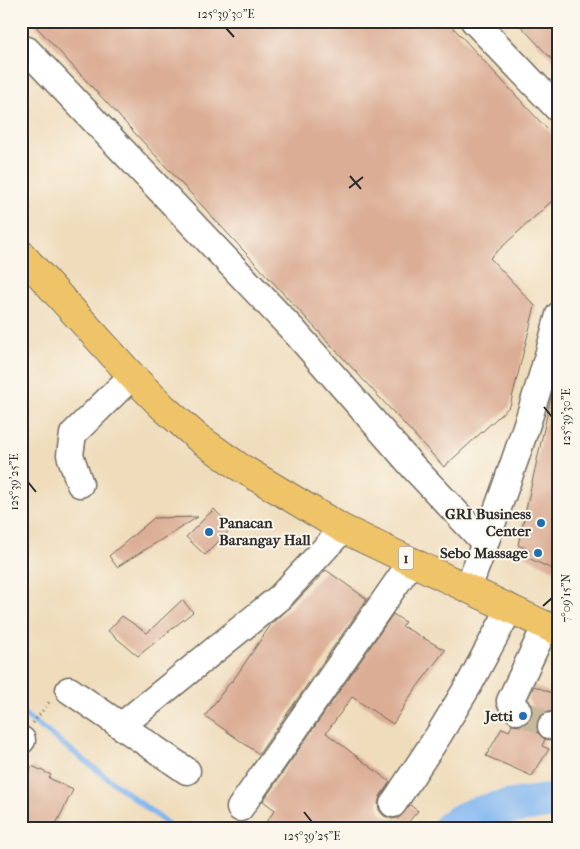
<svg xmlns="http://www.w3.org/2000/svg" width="580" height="849" font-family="'IM FELL French Canon',serif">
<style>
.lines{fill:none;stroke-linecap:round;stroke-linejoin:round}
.stream{stroke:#81b6ef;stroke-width:5.5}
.river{stroke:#81b6ef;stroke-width:35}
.building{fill:#dbad95}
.minor-tunnel{stroke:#c8b99e;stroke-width:26;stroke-dasharray:26 13;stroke-linecap:butt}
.minor-casing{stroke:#70695d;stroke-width:29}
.highway-casing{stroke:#70695d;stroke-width:30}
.path{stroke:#70695d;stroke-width:3;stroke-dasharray:1 4;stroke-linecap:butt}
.minor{stroke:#fff;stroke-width:26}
.highway{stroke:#efc469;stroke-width:28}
.ticks{fill:none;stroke:#2b2b2b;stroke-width:2}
.poi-dot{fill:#1f6fb2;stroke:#fbf7ec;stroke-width:2}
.labels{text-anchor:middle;stroke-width:4;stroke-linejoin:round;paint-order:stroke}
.shield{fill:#fbf7ec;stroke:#696865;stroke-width:1}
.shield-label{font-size:14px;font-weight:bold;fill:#2b2b2b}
.poi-label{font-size:15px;font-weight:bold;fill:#2b2b2b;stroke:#fbf7ec;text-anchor:end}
.neatline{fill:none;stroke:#2b2b2b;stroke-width:2}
.ticks-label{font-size:12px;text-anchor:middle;fill:#2b2b2b}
</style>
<rect width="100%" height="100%" fill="#fbf7ec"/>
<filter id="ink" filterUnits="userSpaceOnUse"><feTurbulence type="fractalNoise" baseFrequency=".02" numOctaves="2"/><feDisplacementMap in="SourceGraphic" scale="10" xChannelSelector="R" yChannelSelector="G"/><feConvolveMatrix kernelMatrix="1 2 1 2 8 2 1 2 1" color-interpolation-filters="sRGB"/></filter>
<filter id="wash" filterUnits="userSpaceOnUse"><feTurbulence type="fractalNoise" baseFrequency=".0096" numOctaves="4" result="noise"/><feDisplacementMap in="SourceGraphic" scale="20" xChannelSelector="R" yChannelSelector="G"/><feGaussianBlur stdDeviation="1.12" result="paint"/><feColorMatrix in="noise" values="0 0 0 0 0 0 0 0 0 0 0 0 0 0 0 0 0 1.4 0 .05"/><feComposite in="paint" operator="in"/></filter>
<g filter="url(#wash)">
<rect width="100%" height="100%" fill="#efdcbb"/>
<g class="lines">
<!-- stream -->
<path class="stream" d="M21,712l152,116"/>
<!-- river -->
<path class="river" d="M450,828c25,-21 77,-23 109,-28"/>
</g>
<g id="blocks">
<!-- building -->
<g class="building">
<path d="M31,21h416l112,121v33l-5,24 -64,59 45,48 -25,100 -66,61z"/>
<path d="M516,21h43v46z"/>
<path d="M552,393l7,1v178l-33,-15 4,-7 -12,-5z"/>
<path d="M214,509l18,19 -27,27 -19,-18z"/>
<path d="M198,517l-81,50 -8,-11 45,-38z"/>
<path d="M326,570l41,29 -108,155 -54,-38 26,-35 1,1 40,-59 19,-16z"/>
<path d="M182,600l11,12 -55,44 -30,-25 14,-15 25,17z"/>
<path d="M393,614l12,8 -3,4 43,24 -34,45 -18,29 -41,-27 -26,36 64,49 -10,14 -2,7 1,7 5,6 8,3 7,-1 11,-13 8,6 -15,17h-141l13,-18 -12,-9z"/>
<path d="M534,686l25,10v11l-2,5h-12l-6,5 -3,7 1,8 8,7 -3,7 7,3 -17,27 -46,-20 16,-28 7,3 3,-6 9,1 7,-4 4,-5 1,-9 -5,-9z"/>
<path d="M32,766l19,9 -2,3 24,12 -19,38h-33v-54l6,3z"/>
</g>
</g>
</g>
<g filter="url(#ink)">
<use href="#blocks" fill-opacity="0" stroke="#70695d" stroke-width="1"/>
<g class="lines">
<!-- minor-tunnel -->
<path class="minor-tunnel" d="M518,711l33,15"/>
<defs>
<g id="minor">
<path d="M474,21l85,89"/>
<path d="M27,50l268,282 119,136 71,75"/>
<path d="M80,484l-10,-29 3,-21 59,-58"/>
<path d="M468,588c34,-89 67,-180 91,-273"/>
<path d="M69,690l118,81"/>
<path d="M518,711l-8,-10 36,-76"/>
<path d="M121,726l159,-129 63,-68"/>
<path d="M551,726l8,1"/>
<path d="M21,741l1,-1"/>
<path d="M393,804l45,-68 32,-53 40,-75"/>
<path d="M240,808l172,-247"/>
</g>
<path id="highway" d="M21,254l111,122 32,32 33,29 41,29 105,63 216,103"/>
</defs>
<!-- minor casing -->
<use href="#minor" class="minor-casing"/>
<!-- highway casing -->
<use href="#highway" class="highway-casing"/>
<!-- path -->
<path class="path" d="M33,723l18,-23"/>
<!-- minor -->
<use href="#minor" class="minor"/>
<!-- highway -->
<use href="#highway" class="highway"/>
</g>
</g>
<!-- ticks -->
<path class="ticks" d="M226,28l8,9M350,176l11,13M349,188l14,-11M544,407l8,10M28,482l8,10M543,606l9,-8M304,812l8,10"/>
<!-- markers -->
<g class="poi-dot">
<circle cx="541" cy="523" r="5"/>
<circle cx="209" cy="532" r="5"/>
<circle cx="538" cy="553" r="5"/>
<circle cx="523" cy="716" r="5"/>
</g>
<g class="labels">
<!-- shield labels -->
<rect class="shield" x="398.5" y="546.5" width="15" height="23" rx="4"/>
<g class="shield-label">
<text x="406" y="563">1</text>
</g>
<!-- poi labels -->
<g class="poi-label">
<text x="531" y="519">GRI Business<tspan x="531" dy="17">Center</tspan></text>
<text x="219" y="528" text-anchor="start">Panacan<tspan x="219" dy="17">Barangay Hall</tspan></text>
<text x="528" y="558">Sebo Massage</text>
<text x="513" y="721">Jetti</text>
</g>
</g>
<!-- margin -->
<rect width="580" height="849" fill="none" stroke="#fbf7ec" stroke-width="55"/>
<rect x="28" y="28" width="524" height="794" class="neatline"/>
<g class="ticks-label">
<text x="226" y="18">125°39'30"E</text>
<text transform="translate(566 417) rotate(-90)" y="4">125°39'30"E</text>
<text transform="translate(14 482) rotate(-90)" y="4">125°39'25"E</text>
<text transform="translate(566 598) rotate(-90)" y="4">7°09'15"N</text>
<text x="312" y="840">125°39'25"E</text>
</g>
</svg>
